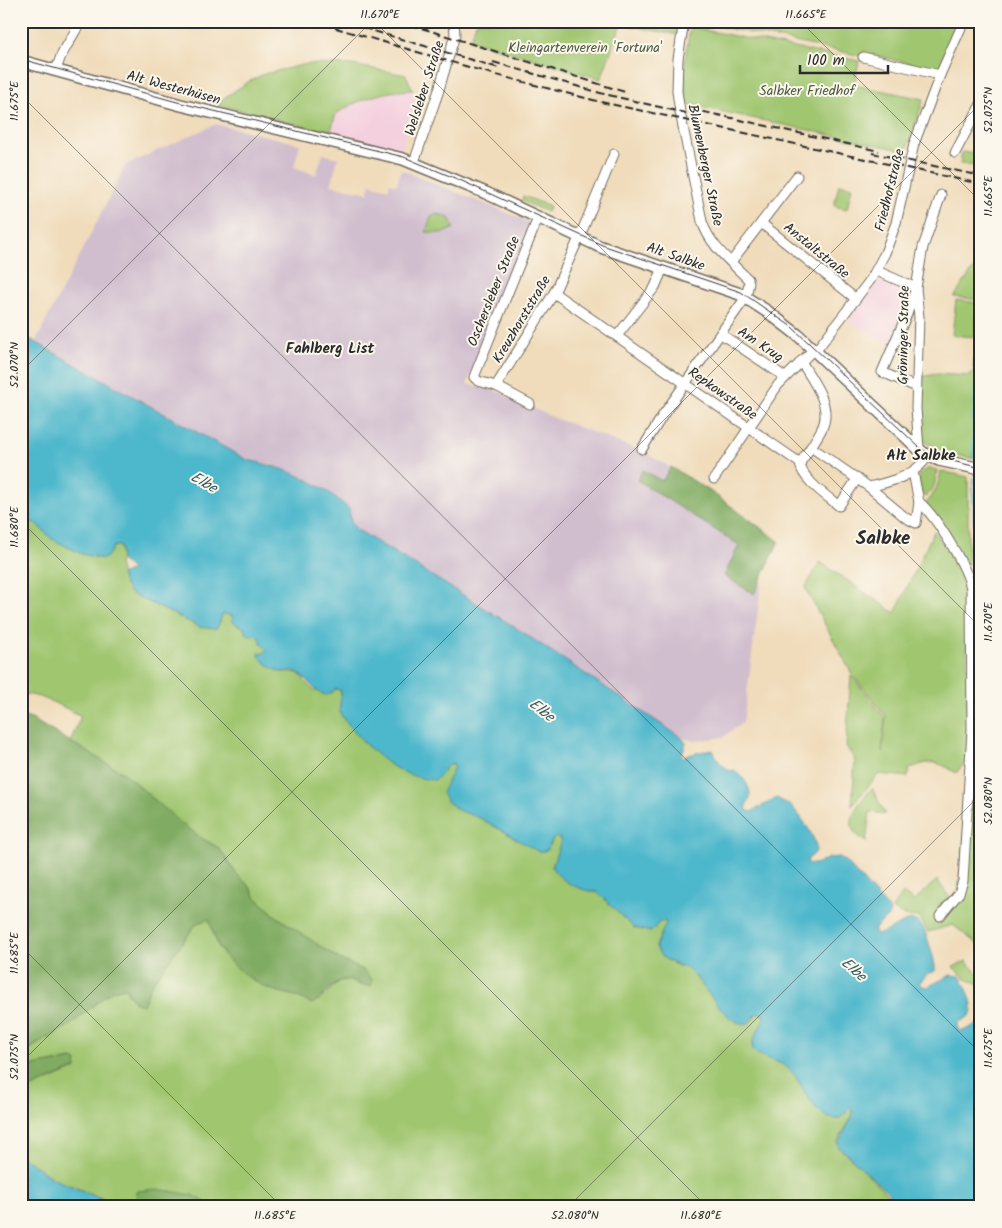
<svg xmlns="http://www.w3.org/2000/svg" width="1002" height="1228" font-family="Kalam,sans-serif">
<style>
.built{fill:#f4cfde}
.industrial{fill:#d0bdce}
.green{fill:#a0c670;stroke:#66784e}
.forest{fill:#80ab62;stroke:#566b46}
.water{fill:#4eb7cc;stroke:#3c717c}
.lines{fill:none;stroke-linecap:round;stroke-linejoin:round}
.stream{stroke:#4eb7cc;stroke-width:2}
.minor-casing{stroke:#70695d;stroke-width:11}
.major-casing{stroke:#70695d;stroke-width:14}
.minor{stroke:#fff;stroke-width:9}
.major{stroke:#fff;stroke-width:11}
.tram{stroke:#2b2b2b;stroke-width:1}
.rail{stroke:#2b2b2b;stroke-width:2;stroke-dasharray:8 4;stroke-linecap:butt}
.ticks{fill:none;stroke:#2b2b2b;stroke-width:1;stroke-opacity:0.45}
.labels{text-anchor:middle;stroke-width:4;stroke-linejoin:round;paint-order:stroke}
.park-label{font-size:14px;fill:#4e5a40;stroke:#fbf7ec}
.street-label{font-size:14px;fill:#2b2b2b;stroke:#fbf7ec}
.neighbourhood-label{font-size:15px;font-weight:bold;fill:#2b2b2b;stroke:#fbf7ec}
.water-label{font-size:15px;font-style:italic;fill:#375c63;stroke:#fbf7ec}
.district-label{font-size:19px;font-weight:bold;fill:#2b2b2b;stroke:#fbf7ec}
.neatline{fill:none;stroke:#2b2b2b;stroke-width:2}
.ticks-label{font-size:12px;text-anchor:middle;fill:#2b2b2b}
</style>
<rect width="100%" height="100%" fill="#fbf7ec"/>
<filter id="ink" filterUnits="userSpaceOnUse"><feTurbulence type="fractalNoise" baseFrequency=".02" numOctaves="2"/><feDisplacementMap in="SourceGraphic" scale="10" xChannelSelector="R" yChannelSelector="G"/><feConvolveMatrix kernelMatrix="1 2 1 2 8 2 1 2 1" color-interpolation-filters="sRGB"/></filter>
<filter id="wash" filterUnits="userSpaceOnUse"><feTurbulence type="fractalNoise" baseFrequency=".0096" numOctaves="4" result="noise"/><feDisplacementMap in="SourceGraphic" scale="20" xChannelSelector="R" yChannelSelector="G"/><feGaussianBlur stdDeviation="1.12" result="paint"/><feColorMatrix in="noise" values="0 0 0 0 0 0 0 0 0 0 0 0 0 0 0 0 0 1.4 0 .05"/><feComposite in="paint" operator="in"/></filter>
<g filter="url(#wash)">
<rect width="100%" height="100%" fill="#f0dcbb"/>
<!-- built -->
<g class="built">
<path d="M413,90l1,15 -13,46 -71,-18 6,-19 18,-12 44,-11z"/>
<path d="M880,279l30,13 -21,52 -41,-23z"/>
</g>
<!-- industrial -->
<path class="industrial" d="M216,124l84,20 -6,23 22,8 7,-21 15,4 -7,27 38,8 1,-9 18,5 2,-6 6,2 6,-15 130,53 -65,161 30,7 55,26 94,36 64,38 69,50 -17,38 -19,143 -19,15 -29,4 -13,-3 -172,-114 -154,-95 -5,-7 -2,-8 -8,-13 -18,-12 -15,-9 -37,-16 -24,-4 -211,-119 90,-176z"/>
<!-- green -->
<g class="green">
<path d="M477,21h204l-3,14 -57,-11 -20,55 -131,-39z"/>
<path d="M694,21h268l-23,48h-2l-74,-16 -1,3z"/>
<path d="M690,27l169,34 -5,24 70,14 -18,52 -220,-47 -2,-37z"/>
<path d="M307,64l45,1 54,10 7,15c-29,1 -53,8 -77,24l-6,19 -115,-29 33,-22 16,-8z"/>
<path d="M962,152l19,2v13l-21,-3z"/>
<path d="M839,184l13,3 -5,22 -13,-3z"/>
<path d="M523,196l27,10 -3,6 -25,-11z"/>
<path d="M438,214l11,4 5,10 -11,5 -17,-1 5,-16z"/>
<path d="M981,258v42l-27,-3z"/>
<path d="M956,300l22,3 -4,34 -22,-2z"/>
<path d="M981,306v63l-8,-1z"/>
<path d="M974,371l6,2 -5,86 -30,-6 -24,-13 -2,-32 1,-31 17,-3 33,2v-3z"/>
<path d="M929,468l8,2c-2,12 -2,20 -12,27l-3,-4 -4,-18z"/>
<path d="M941,471l27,6v87h-6l-36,-61c9,-8 13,-21 15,-32z"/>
<path d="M21,518l14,5 17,16 30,15 21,5 4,-2 7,-11h6l1,14 -2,3c2,12 5,19 11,30l70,34h18l4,-12 2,-1 8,1 5,10 6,2 3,6 10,2 5,5v4l6,6 -5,4 -3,-1 22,19c26,-2 17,7 33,18 4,2 11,3 16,4l6,-5 4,1c3,9 -3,16 1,25l25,30 29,23 52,-2 6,-3 1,4 -7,15 -1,18 12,10 22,8 59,33 12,-6 1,-5 4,-3 3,1 2,3 -9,26c7,14 30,24 45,25l37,36 17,4 9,-11h5l1,2 -10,23 3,7 6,6 13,7h5l9,7 32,39 27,9 6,-8 6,1 2,3c-3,11 -16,22 -12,33 12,12 28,8 40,23 12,16 22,47 46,46l11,-10 3,1 -1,7 -15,25 2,6 21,18 40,41h-687l-11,-7 -66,-9 2,16h-43l9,-8 -52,-21 -31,-22v-29l7,-8 -2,-29 50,-21 -3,-10 -45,8 -4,-5 -3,-8 49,-29 42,-35 14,-2 3,7 20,-4 3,-8 45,-60 12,-4 9,27 7,11 44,31 32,9 19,3 20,-20 13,1 9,5 1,-16 -24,-11 -63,-43 -20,-18 -6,-11 -15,-15 -16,-24 -16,-9 -24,-17 -54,-48 -55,-32 11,-26c-18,-9 -40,-22 -60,-22z"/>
<path d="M934,531l15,22 17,29 2,183 -1,2 -4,-2 -7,8c-19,-13 -27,-13 -47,-4l-1,8 -29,-3 -27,31 3,-45 -9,-14 5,-71 34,43 -3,34 4,-36 -34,-42 -47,-86 15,-26 75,51z"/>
<path d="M977,534l4,1v183l-1,-3z"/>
<path d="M981,762v185l-28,-22 -25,7 -9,-15 -14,-1 -13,-7 11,-16 11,8 23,-21 17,23 3,-3 16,-137z"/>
<path d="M872,788l13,26 -15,-2 -4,30c-4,-3 -10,-7 -12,-11 -8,-16 9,-32 18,-43z"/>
<path d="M966,961l15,16v8l-15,-6 -13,-12z"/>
</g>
<!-- forest -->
<g class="forest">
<path d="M671,467l39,24 69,50 -25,53 -30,-18 15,-31 -102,-65 6,-10 19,11z"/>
<path d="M21,717l9,1 95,56 55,48 23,17 16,9 16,24 15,15 6,11 20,18 63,43 24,11 9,9 -1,7c-10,0 -19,-7 -27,-6 -11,0 -21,20 -33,24 -15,-10 -28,-10 -44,-16 -16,-7 -42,-27 -49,-43 -4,-8 -6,-18 -9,-26l-12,4 -45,60 -9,22 -8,-2 -9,-15 -14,2 -42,35 -49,29z"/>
<path d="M21,1055l3,7 4,5 45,-8 4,2 -1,7 -49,22 1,30 -7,7z"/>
<path d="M158,1189l34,6 21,12h-75l-2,-16z"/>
</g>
<!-- water -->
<g class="water">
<path d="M21,334l226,126c38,7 74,22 102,49l2,13 5,7 154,95 172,114 4,5 -5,13 2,1 16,-5 14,-2 6,12 11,9 4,-1c11,8 22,23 12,35l1,5 4,2 26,-14c5,3 10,5 14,8 8,7 27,34 25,44 -1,5 -5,6 -8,9l-1,4 8,1 14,-6 11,-1 6,5 44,48 -2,7 -13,11v5c9,3 18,-6 25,-9 21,-11 25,6 30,23 2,6 4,12 5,19v5l-7,3 -8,8 1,3 6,2 24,-12 9,1c5,9 19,33 8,41 -3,3 -7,3 -10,6v8c9,1 14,-7 23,-7v183h-81l-13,-16 -50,-46 15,-28 1,-7 -3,-1 -11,10c-24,2 -34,-31 -46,-46 -12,-15 -28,-11 -40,-23 -4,-11 9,-22 11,-33l-1,-3 -6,-1 -8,10c-2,0 -7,1 -8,0 -16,-2 -37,-38 -49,-50 -11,-12 -30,-7 -36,-27l10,-23 -1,-2h-5l-9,11 -17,-4 -37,-36c-15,-1 -37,-10 -45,-25l9,-26 -2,-3 -3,-1 -4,3 -5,10 -8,2 -59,-34 -22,-8 -12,-10 -4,-7 12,-26 -1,-4c-9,1 -10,13 -19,17 -41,-3 -69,-34 -93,-65 -4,-9 2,-16 -1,-25l-4,-1 -9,6c-15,-2 -19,-19 -33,-24 -3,-1 -8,1 -12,1 -8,-1 -18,-10 -23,-16v-3l3,1 5,-4 -6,-6v-4l-5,-5 -6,1 -7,-9 -10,-5 -1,-7 -8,-1 -2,1 -4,12 -3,2 -15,-2 -70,-34 -6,-9 -3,-9 11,-5 -11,-10 -1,-14h-6l-7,11 -4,2 -21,-5 -30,-15 -17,-16 -14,-5z"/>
<path d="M21,1156l31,22 52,22 -9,7h-53l-21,-2z"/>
</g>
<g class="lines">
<!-- stream -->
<g class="stream">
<path d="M973,458v-41l8,-73"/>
<path d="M973,478l6,248 2,8"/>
<path d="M104,1200l22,7"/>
</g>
</g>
</g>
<g filter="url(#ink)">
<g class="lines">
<defs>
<g id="minor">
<path d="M863,57l77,18"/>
<path d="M56,70l5,-14 20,-35"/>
<path d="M955,153l26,-49"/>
<path d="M414,162l24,-69 17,-58 -1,-14"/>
<path d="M761,223l95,76"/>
<path d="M731,262l66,-86"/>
<path d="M877,271l39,17 -9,26 -25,58 34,15"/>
<path d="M554,293l246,170"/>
<path d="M721,334l64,43"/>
<path d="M617,336l38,-49 8,-19"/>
<path d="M815,352l56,-73 14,-26 11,-30 18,-79 26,-69 24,-54"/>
<path d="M801,361c10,18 29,40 23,62 -2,8 -9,17 -13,24l58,40c23,-6 45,-10 59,-31"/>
<path d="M496,386l58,-93 26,-57 34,-82"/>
<path d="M530,404l-34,-18 -18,-5 -4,-4 64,-159"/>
<path d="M642,449l21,-34 83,-118 3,-14 -1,-4c-17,-17 -39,-34 -46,-58l-22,-109 -3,-21 1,-32 6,-38"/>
<path d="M919,449l-3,-41 3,-91 -3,-29 7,-41 18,-52"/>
<path d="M800,463c1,16 28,34 39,43l18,-27"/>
<path d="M800,463l11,-16"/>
<path d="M714,479l64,-94 35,-35"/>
<path d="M869,487l37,31 10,5 3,-21 -6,-30"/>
<path d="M919,502c16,13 50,67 52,88l1,140 -9,151 -4,12 -19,23"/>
</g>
<path id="major" d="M21,61l160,44 222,54 83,34 115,54 139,47 28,18 31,24 124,117 16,7 42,9"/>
</defs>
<!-- minor casing -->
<use href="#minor" class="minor-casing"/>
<!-- major casing -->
<use href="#major" class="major-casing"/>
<!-- minor -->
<use href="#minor" class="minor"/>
<!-- major -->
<use href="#major" class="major"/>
<!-- tram -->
<path class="tram" d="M21,59l160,44 223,54 58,24 140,64 139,47 51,35 128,121 16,9 45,11"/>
<!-- rail -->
<g class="rail">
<path d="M312,21l177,52 112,29 380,82"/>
<path d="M340,21l159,47"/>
<path d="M399,21l229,72"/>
<path d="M493,62l111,32 94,22"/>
<path d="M691,109l188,42"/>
<path d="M872,153l105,22"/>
</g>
</g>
</g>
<!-- ticks -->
<path class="ticks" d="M374,21l607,607M800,21l181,181M21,95l960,959M21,372l351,-351M21,521l686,686M21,946l261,261M21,1063l960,-960M568,1207l413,-413"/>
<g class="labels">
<!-- park labels -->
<g class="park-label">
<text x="585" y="52">Kleingartenverein 'Fortuna'</text>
<text x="807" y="95">Salbker Friedhof</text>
</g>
<!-- street labels -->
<g class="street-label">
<text transform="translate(174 87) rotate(15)" y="5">Alt Westerhüsen</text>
<text transform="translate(424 88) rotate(-72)" y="5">Welsleber Straße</text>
<text transform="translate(706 165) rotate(78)" y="5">Blumenberger Straße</text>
<text transform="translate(889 190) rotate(-76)" y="5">Friedhofstraße</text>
<text transform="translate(817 250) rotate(39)" y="5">Anstaltstraße</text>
<text transform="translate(676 256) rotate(19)" y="5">Alt Salbke</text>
<text transform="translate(493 291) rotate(-68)" y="5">Oschersleber Straße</text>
<text transform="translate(521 319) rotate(-59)" y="5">Kreuzhorststraße</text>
<text transform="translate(903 335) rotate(-89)" y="5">Gröninger Straße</text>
<text transform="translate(761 344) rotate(34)" y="5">Am Krug</text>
<text transform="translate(723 393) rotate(35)" y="5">Repkowstraße</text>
</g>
<!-- neighbourhood labels -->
<g class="neighbourhood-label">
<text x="330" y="353">Fahlberg List</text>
<text x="921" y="460">Alt Salbke</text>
</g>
<!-- water labels -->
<g class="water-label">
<text transform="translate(204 482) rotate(30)" y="5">Elbe</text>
<text transform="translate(542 710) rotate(38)" y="5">Elbe</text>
<text transform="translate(854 969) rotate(42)" y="5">Elbe</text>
</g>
<!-- district labels -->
<g class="district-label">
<text x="883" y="544">Salbke</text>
</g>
</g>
<!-- margin -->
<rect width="1002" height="1228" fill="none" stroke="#fbf7ec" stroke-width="55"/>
<!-- scale -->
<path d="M800 65v8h88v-8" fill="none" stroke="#2b2b2b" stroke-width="2.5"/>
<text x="807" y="65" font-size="15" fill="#2b2b2b" stroke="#fbf7ec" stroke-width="4" paint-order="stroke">100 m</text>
<rect x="28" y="28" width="946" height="1172" class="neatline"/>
<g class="ticks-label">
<text x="380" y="18">11.670°E</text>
<text x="806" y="18">11.665°E</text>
<text transform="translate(14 101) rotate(-90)" y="4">11.675°E</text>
<text transform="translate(988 110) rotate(-90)" y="4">52.075°N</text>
<text transform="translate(988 196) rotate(-90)" y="4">11.665°E</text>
<text transform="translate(14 365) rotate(-90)" y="4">52.070°N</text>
<text transform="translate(14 527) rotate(-90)" y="4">11.680°E</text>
<text transform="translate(988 622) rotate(-90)" y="4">11.670°E</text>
<text transform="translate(988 801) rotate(-90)" y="4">52.080°N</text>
<text transform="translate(14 953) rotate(-90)" y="4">11.685°E</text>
<text transform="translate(988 1048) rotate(-90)" y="4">11.675°E</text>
<text transform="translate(14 1057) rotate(-90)" y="4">52.075°N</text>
<text x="275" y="1219">11.685°E</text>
<text x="575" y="1219">52.080°N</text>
<text x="701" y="1219">11.680°E</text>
</g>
</svg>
